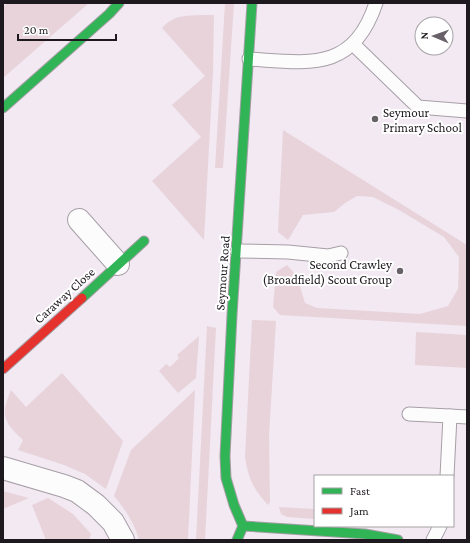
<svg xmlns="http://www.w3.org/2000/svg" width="470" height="543" font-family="'Crimson Pro',serif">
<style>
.green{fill:#e8d3da}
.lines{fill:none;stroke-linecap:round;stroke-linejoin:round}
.lane-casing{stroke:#a69fa6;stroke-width:15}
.street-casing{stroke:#a69fa6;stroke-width:24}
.fast-casing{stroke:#a69fa6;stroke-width:11}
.jam-casing{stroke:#a69fa6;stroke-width:11}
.lane{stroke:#fdfcfd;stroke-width:13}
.street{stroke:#fdfcfd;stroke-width:22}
.fast{stroke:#30b455;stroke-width:9}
.jam{stroke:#e5322d;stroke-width:9}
.poi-dot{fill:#686268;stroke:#fff;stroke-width:1.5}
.labels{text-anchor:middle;stroke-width:4;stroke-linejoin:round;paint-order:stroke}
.poi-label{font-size:13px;fill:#1e191e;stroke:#fff;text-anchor:start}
.street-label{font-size:13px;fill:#1e191e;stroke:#fff}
</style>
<rect width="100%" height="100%" fill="#f2e9f2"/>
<!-- green -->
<g class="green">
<path d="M8,3h81l-86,75v-71z"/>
<path d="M225,3h9l-11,165h-8z"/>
<path d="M200,15h14l-1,57 -9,168 -52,-59 49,-44 -29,-32 33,-29 -43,-48c12,-13 21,-12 38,-13z"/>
<path d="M283,130l184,115v81l-187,-11 -7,-8 3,-35 11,-7 10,11 8,27 12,5 103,6 28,-8 10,-17 1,-32 -15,-20 -45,-27 -26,-13 -16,-1 -12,7 -11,9 -31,3 -15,25 -10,-8z"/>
<path d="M252,320l24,1 -7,115 1,66 -2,3c-15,-16 -20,-28 -23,-48z"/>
<path d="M207,326l9,2 -11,212h-9z"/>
<path d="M416,332l51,3v33l-52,-3z"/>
<path d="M199,336l-3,42 -18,15 -19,-22 7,-7 4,3 9,-9 -2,-3z"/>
<path d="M62,373l61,68 -17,48 -21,-15 -21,-9 -46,-15 5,-10c-19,-18 -23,-24 -12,-50l15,17z"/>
<path d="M195,390l-7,150h-49c-4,-16 -14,-31 -25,-44l17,-46z"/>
<path d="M3,491l26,7 -26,11z"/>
<path d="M48,498l25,16 18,20 -2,6h-43l-14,-35z"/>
<path d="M279,507l36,2v10l-28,-2 -6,-3z"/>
</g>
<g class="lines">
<defs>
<g id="lane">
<path d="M353,44l65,63 49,4"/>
<path d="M249,59c61,4 104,13 127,-56"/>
<path d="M237,251l51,1 40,4 13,-3"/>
<path d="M409,414l41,2 -3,60"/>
<path d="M450,416l17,1"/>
<path d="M433,540l7,-14"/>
</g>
<g id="street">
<path d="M79,220l39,44"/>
<path d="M3,468l61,18 13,5 19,14 17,17 10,18"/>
</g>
<g id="fast">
<path d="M3,108l106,-94 10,-11"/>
<path d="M82,298l62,-57"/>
<path d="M243,526l122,8 33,6"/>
<path d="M237,540l6,-14 -9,-21 -8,-27 -1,-22 7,-141 20,-312"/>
</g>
<path id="jam" d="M3,369l79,-71"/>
</defs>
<!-- lane casing -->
<use href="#lane" class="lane-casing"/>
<!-- street casing -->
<use href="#street" class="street-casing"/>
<!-- fast casing -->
<use href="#fast" class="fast-casing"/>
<!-- jam casing -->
<use href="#jam" class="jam-casing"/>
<!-- lane -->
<use href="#lane" class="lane"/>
<!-- street -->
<use href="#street" class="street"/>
<!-- fast -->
<use href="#fast" class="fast"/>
<!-- jam -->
<use href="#jam" class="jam"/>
</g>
<!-- markers -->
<g class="poi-dot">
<circle cx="375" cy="119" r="4"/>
<circle cx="400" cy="271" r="4"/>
</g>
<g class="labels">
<!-- poi labels -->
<g class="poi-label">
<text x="383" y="117">Seymour<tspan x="383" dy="15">Primary School</tspan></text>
<text x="392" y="269" text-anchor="end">Second Crawley<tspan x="392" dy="15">(Broadfield) Scout Group</tspan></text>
</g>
<!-- street labels -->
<g class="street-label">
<text transform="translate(222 273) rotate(-86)" y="5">Seymour Road</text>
<text transform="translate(64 295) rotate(-42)" y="5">Caraway Close</text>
</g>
</g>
<!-- border -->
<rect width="470" height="543" fill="none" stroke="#1e191e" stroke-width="8"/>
<!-- legend -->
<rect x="314" y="475" width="140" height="52" fill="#ffffff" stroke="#a5a3a5"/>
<rect x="322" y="488" width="20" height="6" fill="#30b455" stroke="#a5a3a5"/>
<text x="350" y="495" font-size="12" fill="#1e191e">Fast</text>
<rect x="322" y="508" width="20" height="6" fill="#e5322d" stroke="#a5a3a5"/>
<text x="350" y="515" font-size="12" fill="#1e191e">Jam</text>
<!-- north arrow -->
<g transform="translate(434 36) rotate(272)"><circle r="19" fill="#ffffff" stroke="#a5a3a5"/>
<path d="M0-3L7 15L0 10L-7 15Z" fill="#686268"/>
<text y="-6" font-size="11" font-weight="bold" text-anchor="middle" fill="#1e191e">N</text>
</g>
<!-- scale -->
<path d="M18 34v6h98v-6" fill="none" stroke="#1e191e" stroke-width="2"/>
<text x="24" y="34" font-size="12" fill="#1e191e" stroke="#ffffff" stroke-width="3" paint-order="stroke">20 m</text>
</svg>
